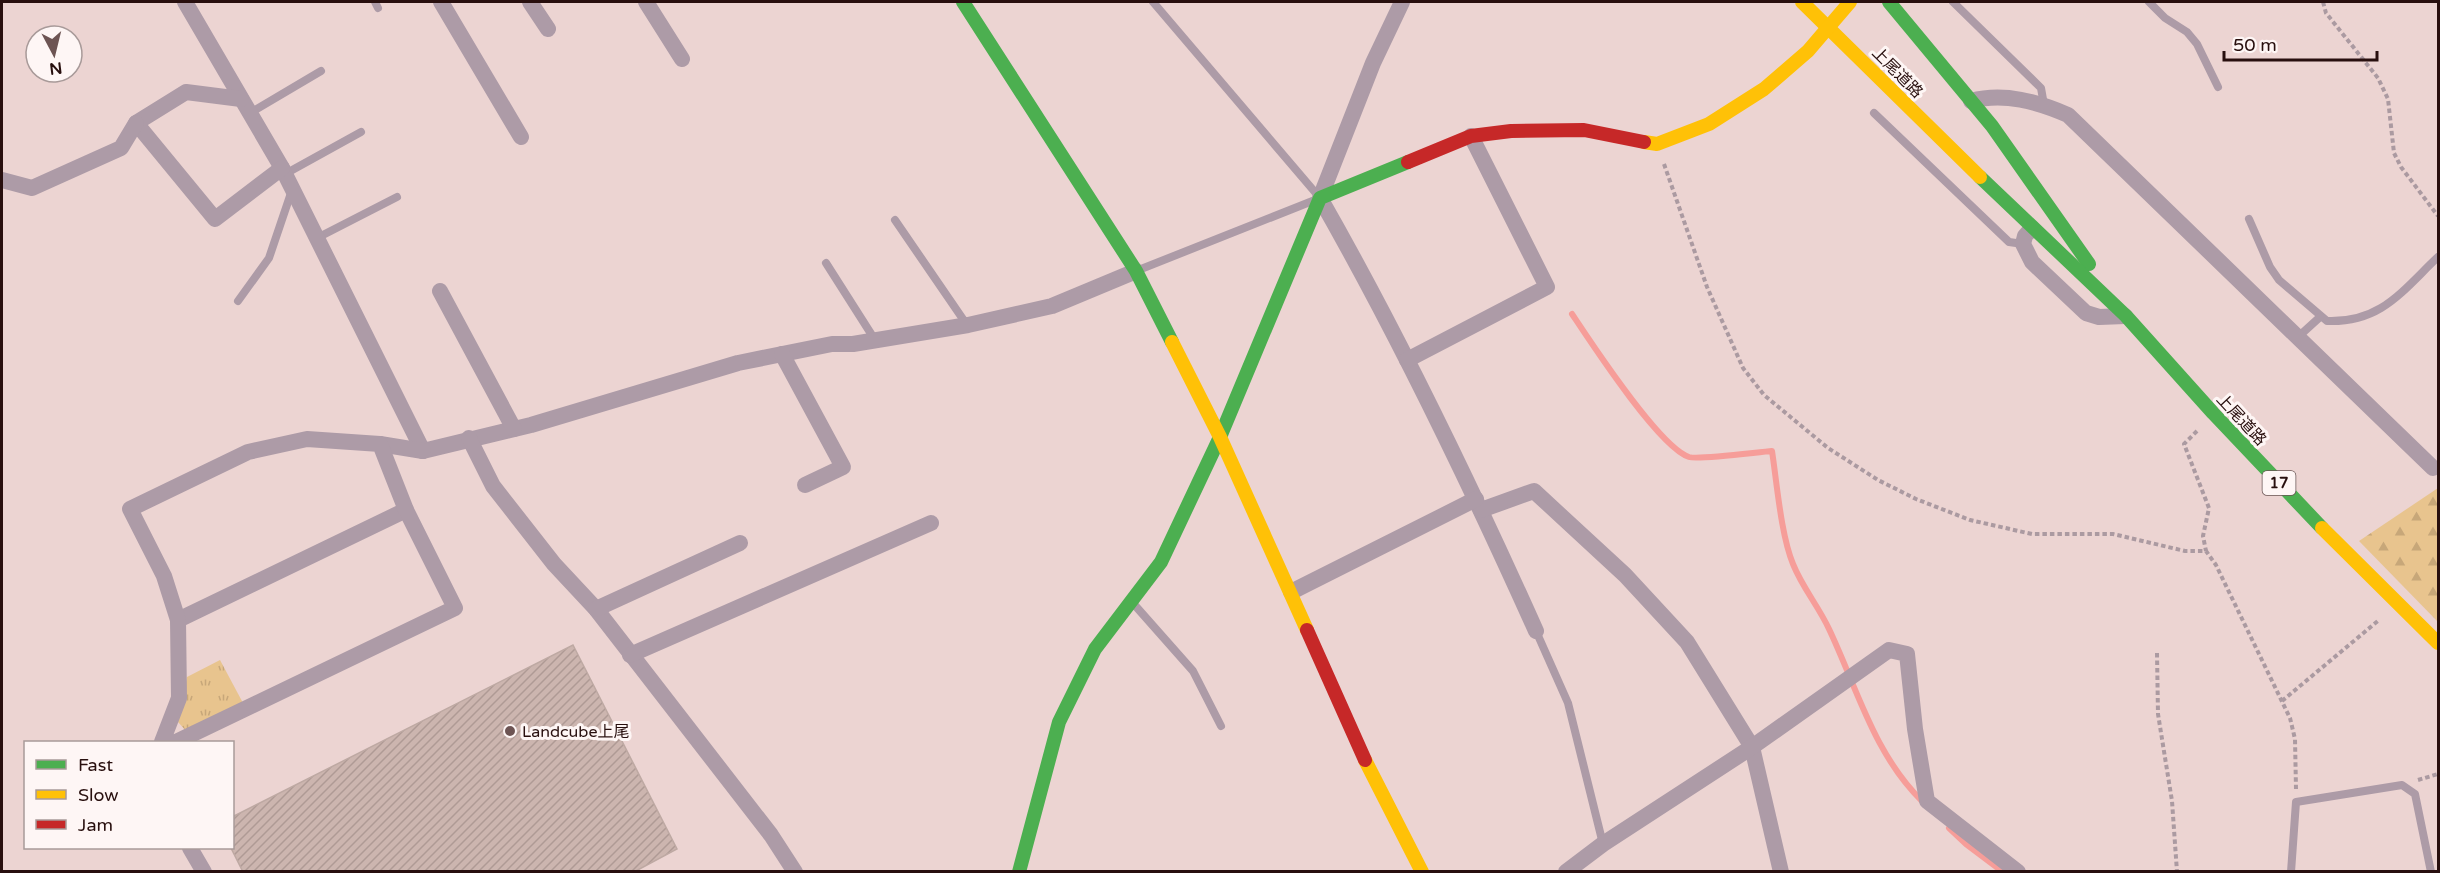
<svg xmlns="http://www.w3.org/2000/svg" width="2440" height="873" font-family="'Varela Round','Noto Sans JP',sans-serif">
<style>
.grass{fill:url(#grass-tufts)}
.forest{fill:url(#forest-firs)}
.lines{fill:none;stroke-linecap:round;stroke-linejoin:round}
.stream{stroke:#f69d99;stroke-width:6}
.building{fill:url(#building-hatch);stroke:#bea9a3;stroke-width:1.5}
.path{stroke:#ab9aa1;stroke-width:4;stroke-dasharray:4.5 3;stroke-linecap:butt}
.lane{stroke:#ad9ba7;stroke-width:8}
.street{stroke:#ad9ba7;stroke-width:16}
.fast{stroke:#4caf50;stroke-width:14}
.slow{stroke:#ffc107;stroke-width:14}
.jam{stroke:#c62828;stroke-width:14}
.poi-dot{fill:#6d5453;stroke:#fef6f5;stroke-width:2}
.labels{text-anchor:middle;stroke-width:6;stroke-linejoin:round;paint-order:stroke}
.shield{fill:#fef6f5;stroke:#685453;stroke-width:1.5}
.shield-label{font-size:15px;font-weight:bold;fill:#280f0e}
.street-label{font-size:16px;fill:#280f0e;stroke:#fef6f5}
.poi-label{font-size:16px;fill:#280f0e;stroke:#fef6f5;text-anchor:start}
</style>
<defs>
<pattern id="grass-tufts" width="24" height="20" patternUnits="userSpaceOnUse" patternTransform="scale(1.5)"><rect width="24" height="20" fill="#e8c48e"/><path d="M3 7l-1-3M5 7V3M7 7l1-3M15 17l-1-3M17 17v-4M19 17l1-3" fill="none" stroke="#c7a779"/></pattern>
<pattern id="forest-firs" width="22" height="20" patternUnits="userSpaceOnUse" patternTransform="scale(1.5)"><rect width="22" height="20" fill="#e8c48e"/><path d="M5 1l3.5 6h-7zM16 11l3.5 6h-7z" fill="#c7a779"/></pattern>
<pattern id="building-hatch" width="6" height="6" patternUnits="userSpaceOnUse" patternTransform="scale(1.5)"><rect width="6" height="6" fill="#ccb5af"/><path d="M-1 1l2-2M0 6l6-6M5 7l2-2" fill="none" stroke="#af9a95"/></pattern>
</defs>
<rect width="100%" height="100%" fill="#ecd4d2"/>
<!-- grass -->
<path class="grass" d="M220,660l23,43 -56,29 -9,-10 9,-45z"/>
<!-- forest -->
<path class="forest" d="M2438,488v134l-79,-81z"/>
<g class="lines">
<!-- stream -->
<g class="stream">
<path d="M1572,314c20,30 87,133 117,143 10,3 69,-5 83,-6 5,33 9,84 21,113 9,23 26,43 36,65 28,59 45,125 93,172"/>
<path d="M1949,828l17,16 37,28"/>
</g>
</g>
<!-- building -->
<path class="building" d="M573,645l104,204 -43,23h-391l-12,-24 1,-31z"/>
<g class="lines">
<!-- path -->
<g class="path">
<path d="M2323,2l3,11 52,65 10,21 6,54 7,14 37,49"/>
<path d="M1664,164l43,123 36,81 21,27 64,53 50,32 38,19 54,21 62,14h81l72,17h21l10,14 74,153 5,21 1,50"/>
<path d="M2197,431l-13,13 25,64 -6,28 3,15"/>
<path d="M2157,653l1,61 14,87 5,71"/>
<path d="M2282,701l97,-81"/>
<path d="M2418,780l20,-6"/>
</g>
<!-- lane -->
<g class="lane">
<path d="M375,2l3,6"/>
<path d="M1953,2l88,86 3,17"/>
<path d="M2149,2l16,16 22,14 10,12 21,43"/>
<path d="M250,113l71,-42"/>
<path d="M1874,113l135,129 14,2"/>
<path d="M285,174l76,-42"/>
<path d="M2249,219l21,48 9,13 48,41c54,2 75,-30 111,-64"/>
<path d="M895,220l72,105"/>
<path d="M317,238l80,-41"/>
<path d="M826,263l49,77"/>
<path d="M1136,271l184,-73 -167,-196"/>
<path d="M238,301l31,-43 23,-68"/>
<path d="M2298,337l22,-20"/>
<path d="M1132,602l61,69 28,55"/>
<path d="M1536,631l32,72 35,141"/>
<path d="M2291,872l5,-70 106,-17 13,9 16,78"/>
</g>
<!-- street -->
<g class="street">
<path d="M185,2l97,166 141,283 108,-26 207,-62 94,-19h21l115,-19 84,-19 84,-35"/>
<path d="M441,2l80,135"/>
<path d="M530,2l18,27"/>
<path d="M646,2l36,57"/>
<path d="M1402,2l-29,61 -53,135c80,140 150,286 216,433"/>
<path d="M241,99l-55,-7 -50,31 79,96 67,-51"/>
<path d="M1971,101c33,-9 67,1 97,14l365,353"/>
<path d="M2,180l30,8 89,-40 15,-25"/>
<path d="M2032,228l-7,8 -2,8 9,18 54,51 13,4 26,-1"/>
<path d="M440,291l74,138"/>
<path d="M782,354l61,113 -38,18"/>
<path d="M1407,360l140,-73 -76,-151"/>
<path d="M469,438l24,48 61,78 42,45 175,226 24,37"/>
<path d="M380,444l43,7"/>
<path d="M1481,510l53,-19 91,84 62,67 65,105 29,125"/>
<path d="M1291,592l185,-93"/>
<path d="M596,609l144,-66"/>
<path d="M178,620l228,-110"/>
<path d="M630,655l301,-132"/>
<path d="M162,742l17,-44 -1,-78 -14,-44 -34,-67 118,-57 59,-13 73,5 26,66 49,98 -279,134"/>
<path d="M190,848l14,24"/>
<path d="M1566,872l37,-28 149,-97 137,-97 18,4 8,75 12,72 91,71"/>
</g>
<!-- fast -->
<g class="fast">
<path d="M963,2l173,269 36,71"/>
<path d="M1889,2l103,124 97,138"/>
<path d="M1980,177l146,139 87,97 109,115"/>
<path d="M1019,872l40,-150 36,-73 66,-87 59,-125 100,-239 88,-36"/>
</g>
<!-- slow -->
<g class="slow">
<path d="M1802,2l178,175"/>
<path d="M1644,142l13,2 52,-20 55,-35 44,-38 42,-49"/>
<path d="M1172,342l48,95 87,193"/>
<path d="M2322,528l116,115"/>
<path d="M1365,760l57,112"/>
</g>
<!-- jam -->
<g class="jam">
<path d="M1408,162l63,-26 40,-5 73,-1 60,12"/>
<path d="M1307,630l58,130"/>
</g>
</g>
<!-- markers -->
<circle class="poi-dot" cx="510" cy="731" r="6"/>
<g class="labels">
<!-- shield labels -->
<rect class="shield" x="2262.5" y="471" width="33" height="24" rx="4.5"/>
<g class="shield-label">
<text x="2279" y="488">17</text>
</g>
<!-- street labels -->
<g class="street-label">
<text transform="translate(1898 72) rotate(45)" y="6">上尾道路</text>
<text transform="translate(2242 419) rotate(47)" y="6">上尾道路</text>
</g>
<!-- poi labels -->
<g class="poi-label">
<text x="522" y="737">Landcube上尾</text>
</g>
</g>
<!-- border -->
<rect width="2440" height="873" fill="none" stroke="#280f0e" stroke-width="6"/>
<!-- legend -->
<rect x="24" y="741" width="210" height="108" fill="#fef6f5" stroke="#a89a99" stroke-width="1.5"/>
<rect x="36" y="760" width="30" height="9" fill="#4caf50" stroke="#a89a99" stroke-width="1.5"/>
<text x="78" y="771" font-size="18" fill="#280f0e">Fast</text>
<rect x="36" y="790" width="30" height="9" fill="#ffc107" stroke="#a89a99" stroke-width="1.5"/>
<text x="78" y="801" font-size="18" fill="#280f0e">Slow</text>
<rect x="36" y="820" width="30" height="9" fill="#c62828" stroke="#a89a99" stroke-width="1.5"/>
<text x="78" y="831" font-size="18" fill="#280f0e">Jam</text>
<!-- north arrow -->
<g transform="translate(54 54) rotate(173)"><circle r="28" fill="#fef6f5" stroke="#a89a99" stroke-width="1.5"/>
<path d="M0-4.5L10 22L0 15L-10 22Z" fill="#6d5453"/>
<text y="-9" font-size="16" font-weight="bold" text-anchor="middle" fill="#280f0e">N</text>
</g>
<!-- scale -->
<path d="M2224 51v9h153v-9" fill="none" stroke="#280f0e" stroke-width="3"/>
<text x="2233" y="51" font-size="18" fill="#280f0e" stroke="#fef6f5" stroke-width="4.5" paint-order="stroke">50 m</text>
</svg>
